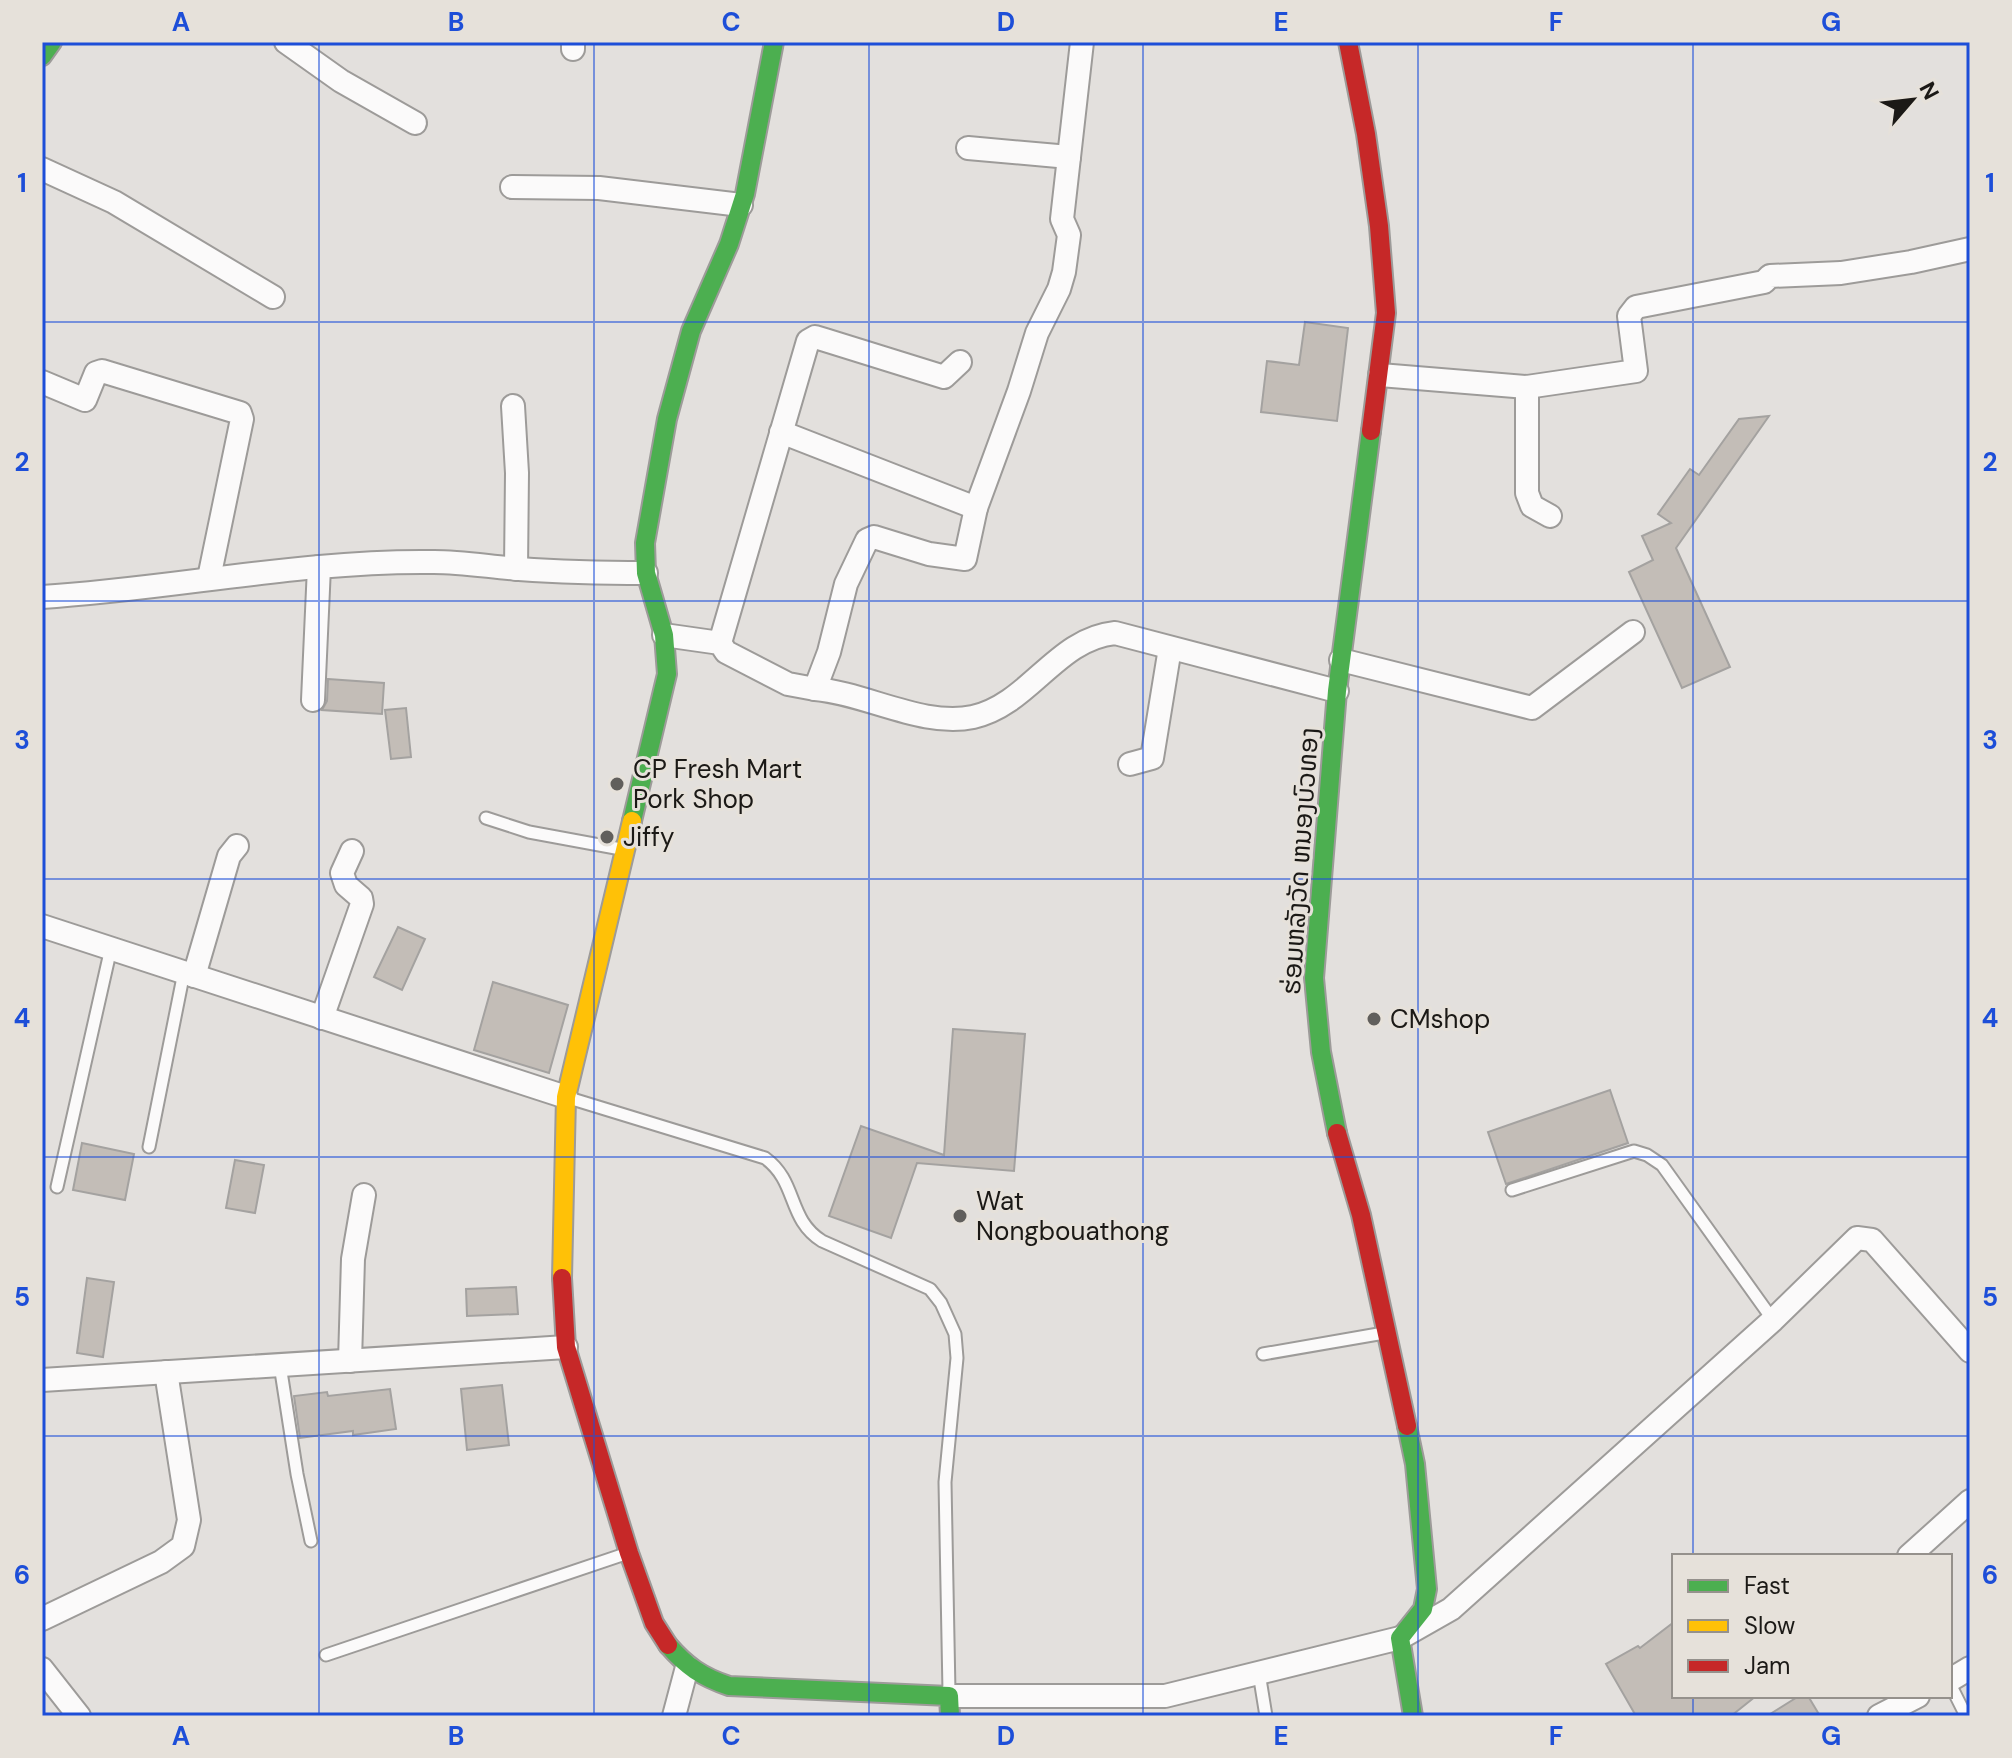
<svg xmlns="http://www.w3.org/2000/svg" width="2012" height="1758" font-family="'DM Sans','Noto Sans Lao',sans-serif">
<style>
.building{fill:#c3bdb7;stroke:#a4a2a0;stroke-width:2}
.lines{fill:none;stroke-linecap:round;stroke-linejoin:round}
.lane-casing{stroke:#9d9b99;stroke-width:15}
.street-casing{stroke:#9d9b99;stroke-width:26}
.fast-casing{stroke:#9d9b99;stroke-width:22}
.slow-casing{stroke:#9d9b99;stroke-width:22}
.jam-casing{stroke:#9d9b99;stroke-width:22}
.lane{stroke:#fbfafa;stroke-width:11}
.street{stroke:#fbfafa;stroke-width:22}
.fast{stroke:#4caf50;stroke-width:18}
.slow{stroke:#ffc107;stroke-width:18}
.jam{stroke:#c62828;stroke-width:18}
.grid{fill:none;stroke:#1d4ed8;stroke-width:2;stroke-opacity:0.55}
.poi-dot{fill:#615f5c;stroke:#e6e1da;stroke-width:3}
.labels{text-anchor:middle;stroke-width:6;stroke-linejoin:round;paint-order:stroke}
.poi-label{font-size:26px;fill:#1b1916;stroke:#e6e1da;text-anchor:start}
.street-label{font-size:26px;fill:#1b1916;stroke:#e6e1da}
.neatline{fill:none;stroke:#1d4ed8;stroke-width:3}
.grid-label{font-size:26px;text-anchor:middle;font-weight:bold;fill:#1d4ed8}
</style>
<rect width="100%" height="100%" fill="#e3e0dd"/>
<!-- building -->
<g class="building">
<path d="M1305,322l43,6 -11,93 -76,-9 6,-51 32,4z"/>
<path d="M1769,416l-93,132 54,119 -48,21 -53,-116 24,-12 -11,-24 29,-13 -13,-9 32,-45 9,6 40,-56z"/>
<path d="M328,679l56,4 -2,31 -60,-4 5,-9z"/>
<path d="M406,708l5,49 -20,2 -6,-49z"/>
<path d="M398,927l27,12 -23,51 -28,-13z"/>
<path d="M493,982l75,23 -19,68 -75,-23z"/>
<path d="M953,1029l72,5 -11,137 -97,-8 -26,75 -62,-22 32,-90 83,29z"/>
<path d="M1610,1090l18,53 -122,41 -18,-52z"/>
<path d="M82,1143l52,11 -9,46 -52,-10z"/>
<path d="M235,1160l29,5 -9,48 -29,-5z"/>
<path d="M87,1278l27,4 -11,75 -26,-4z"/>
<path d="M516,1287l2,27 -51,2 -1,-27z"/>
<path d="M502,1385l7,60 -42,5 -6,-61z"/>
<path d="M390,1389l6,40 -43,6v-4l-53,7 -6,-42 33,-4 1,4z"/>
<path d="M1674,1622v74h82l-25,20h-95l-30,-52 32,-18 2,2z"/>
<path d="M1799,1696h9l12,20h-53z"/>
</g>
<g class="lines">
<defs>
<g id="lane">
<path d="M486,818l43,14 92,17"/>
<path d="M569,1098l196,60c33,24 22,61 57,83l108,48 11,14 14,31 2,24 -12,124 4,210"/>
<path d="M149,1147l35,-175"/>
<path d="M57,1187l54,-239"/>
<path d="M1512,1190l122,-39 13,4 15,10 111,155"/>
<path d="M1263,1354l121,-21"/>
<path d="M280,1365l17,109 14,67"/>
<path d="M326,1655l299,-101"/>
<path d="M1259,1673l7,43"/>
<path d="M1950,1684l16,32"/>
</g>
<g id="street">
<path d="M286,42l55,39 74,42"/>
<path d="M573,42v7"/>
<path d="M968,148l101,9"/>
<path d="M42,169l72,33 159,95"/>
<path d="M512,187l87,1 142,17"/>
<path d="M1380,375l147,12 109,-16 -7,-55 7,-9 128,-25 6,-6 71,-3 70,-11 59,-13"/>
<path d="M42,382l43,18 11,-27 6,-2 138,42 2,6 -33,159"/>
<path d="M1527,387v106l5,13 18,10"/>
<path d="M513,406l4,67 -1,96"/>
<path d="M781,432l195,76 43,-117 18,-58 22,-44 5,-17 5,-37 -7,-16 20,-177"/>
<path d="M42,597c131,-8 260,-37 392,-35 28,0 57,5 85,7 42,3 84,4 127,4"/>
<path d="M664,635l56,8 6,9 62,32 27,5 14,-37 17,-68 21,-44 7,-3 55,17 36,5 11,-51"/>
<path d="M720,643l88,-302 7,-4 10,3 119,37 16,-15"/>
<path d="M1341,660l191,48 101,-76"/>
<path d="M815,689c50,4 109,39 158,28 57,-13 83,-78 142,-84l222,58"/>
<path d="M313,700l6,-133"/>
<path d="M1130,764l22,-6 18,-110"/>
<path d="M42,926l524,171"/>
<path d="M194,976l35,-120 8,-10"/>
<path d="M322,1018l40,-114 -1,-6 -15,-13 -4,-12 10,-22"/>
<path d="M350,1361l3,-102 11,-64"/>
<path d="M42,1380l524,-33"/>
<path d="M1909,1556l61,-55"/>
<path d="M42,1619l119,-57 22,-16 6,-26 -23,-148"/>
<path d="M42,1669l37,47"/>
<path d="M1950,1680l20,-12"/>
<path d="M949,1696h216l235,-58 51,-29 322,-289 84,-82 15,2 98,111"/>
<path d="M674,1716l13,-49"/>
<path d="M1879,1716l39,-20"/>
</g>
<g id="fast">
<path d="M42,56l10,-14"/>
<path d="M632,821l35,-147 -3,-39 -18,-62 -1,-30 22,-124 24,-88 38,-87 16,-50 29,-152"/>
<path d="M1337,1133l-16,-81 -7,-74 23,-287 34,-260"/>
<path d="M1407,1426l8,38 12,125 -4,20 -23,29 13,78"/>
<path d="M668,1645c18,21 34,32 61,41l220,10 1,20"/>
</g>
<path id="slow" d="M562,1278l4,-181 66,-276"/>
<g id="jam">
<path d="M1348,42l18,92 13,92 7,87 -15,118"/>
<path d="M1337,1133l24,82 46,211"/>
<path d="M562,1278l4,69 63,206 25,70 14,22"/>
</g>
</defs>
<!-- lane casing -->
<use href="#lane" class="lane-casing"/>
<!-- street casing -->
<use href="#street" class="street-casing"/>
<!-- fast casing -->
<use href="#fast" class="fast-casing"/>
<!-- slow casing -->
<use href="#slow" class="slow-casing"/>
<!-- jam casing -->
<use href="#jam" class="jam-casing"/>
<!-- lane -->
<use href="#lane" class="lane"/>
<!-- street -->
<use href="#street" class="street"/>
<!-- fast -->
<use href="#fast" class="fast"/>
<!-- slow -->
<use href="#slow" class="slow"/>
<!-- jam -->
<use href="#jam" class="jam"/>
</g>
<!-- grid -->
<path class="grid" d="M319,42v1674M594,42v1674M869,42v1674M1143,42v1674M1418,42v1674M1693,42v1514M42,322h1928M42,601h1928M42,879h1928M42,1157h1928M42,1436h1928M1693,1696v20"/>
<!-- markers -->
<g class="poi-dot">
<circle cx="617" cy="784" r="8"/>
<circle cx="607" cy="837" r="8"/>
<circle cx="1374" cy="1019" r="8"/>
<circle cx="960" cy="1216" r="8"/>
</g>
<g class="labels">
<!-- poi labels -->
<g class="poi-label">
<text x="633" y="778">CP Fresh Mart<tspan x="633" dy="30">Pork Shop</tspan></text>
<text x="623" y="846">Jiffy</text>
<text x="1390" y="1028">CMshop</text>
<text x="976" y="1210">Wat<tspan x="976" dy="30">Nongbouathong</tspan></text>
</g>
<!-- street labels -->
<g class="street-label">
<text transform="translate(1300 861) rotate(-86)" y="9">ຮ່ອມຫລັງວັດ ຫນອງບົວທອງ</text>
</g>
</g>
<!-- border -->
<rect width="2012" height="1758" fill="none" stroke="#e6e1da" stroke-width="88"/>
<!-- legend -->
<rect x="1672" y="1554" width="280" height="144" fill="#e6e1da" stroke="#95918c" stroke-width="2"/>
<rect x="1688" y="1580" width="40" height="12" fill="#4caf50" stroke="#95918c" stroke-width="2"/>
<text x="1744" y="1594" font-size="24" fill="#1b1916">Fast</text>
<rect x="1688" y="1620" width="40" height="12" fill="#ffc107" stroke="#95918c" stroke-width="2"/>
<text x="1744" y="1634" font-size="24" fill="#1b1916">Slow</text>
<rect x="1688" y="1660" width="40" height="12" fill="#c62828" stroke="#95918c" stroke-width="2"/>
<text x="1744" y="1674" font-size="24" fill="#1b1916">Jam</text>
<!-- north arrow -->
<g transform="translate(1912 100) rotate(62)" stroke="#e6e1da" stroke-width="6" paint-order="stroke">
<path d="M0-6L14 30L0 20L-14 30Z" fill="#1b1916"/>
<text y="-12" font-size="22" font-weight="bold" text-anchor="middle" fill="#1b1916">N</text>
</g>
<rect x="44" y="44" width="1924" height="1670" class="neatline"/>
<g class="grid-label">
<text x="181" y="31">A</text>
<text x="456" y="31">B</text>
<text x="731" y="31">C</text>
<text x="1006" y="31">D</text>
<text x="1281" y="31">E</text>
<text x="1556" y="31">F</text>
<text x="1831" y="31">G</text>
<text x="22" y="192">1</text>
<text x="1990" y="192">1</text>
<text x="22" y="471">2</text>
<text x="1990" y="471">2</text>
<text x="22" y="749">3</text>
<text x="1990" y="749">3</text>
<text x="22" y="1027">4</text>
<text x="1990" y="1027">4</text>
<text x="22" y="1306">5</text>
<text x="1990" y="1306">5</text>
<text x="22" y="1584">6</text>
<text x="1990" y="1584">6</text>
<text x="181" y="1745">A</text>
<text x="456" y="1745">B</text>
<text x="731" y="1745">C</text>
<text x="1006" y="1745">D</text>
<text x="1281" y="1745">E</text>
<text x="1556" y="1745">F</text>
<text x="1831" y="1745">G</text>
</g>
</svg>
